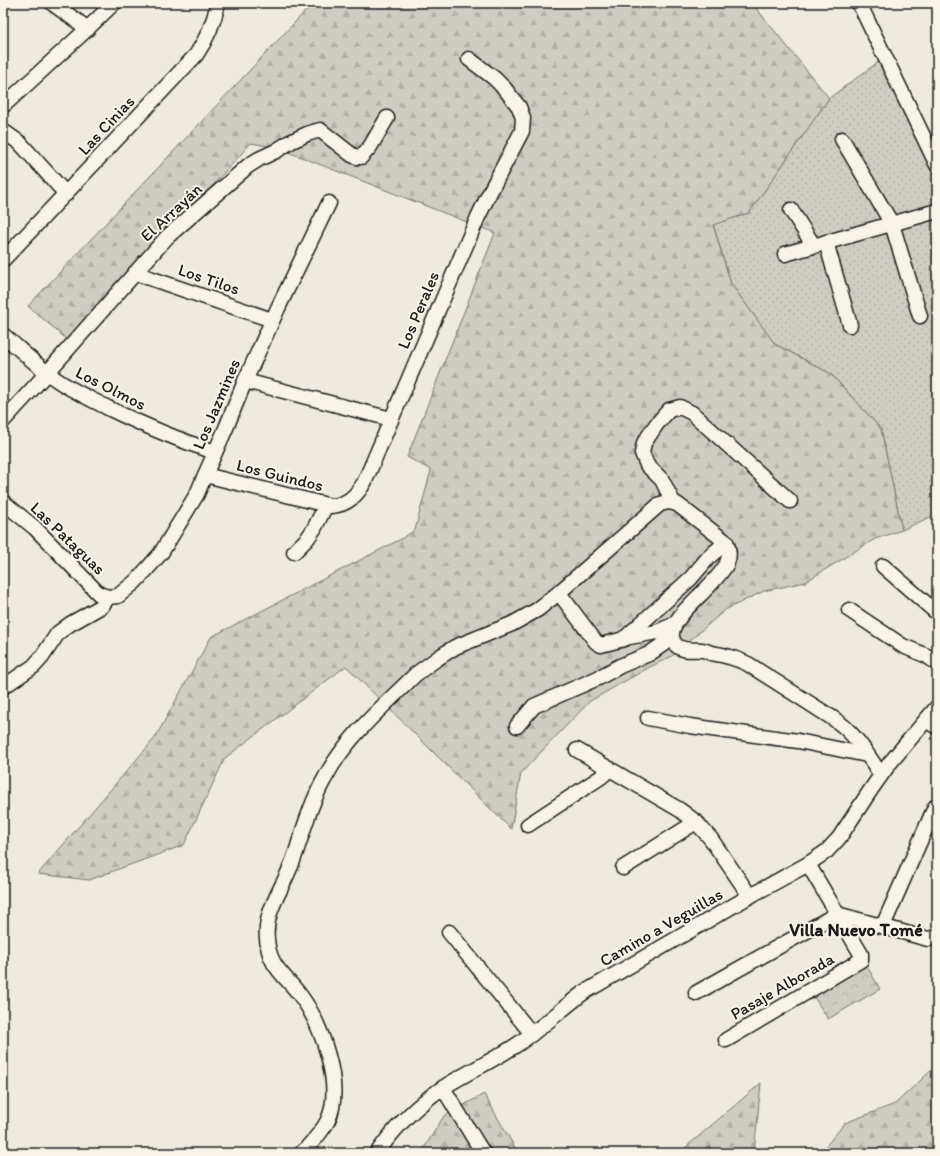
<svg xmlns="http://www.w3.org/2000/svg" width="940" height="1156" font-family="Itim,sans-serif">
<style>
.grass{fill:url(#grass-dots);stroke:#767470}
.forest{fill:url(#forest-firs);stroke:#767470}
.park{fill:url(#park-crowns);stroke:#767470}
.lines{fill:none;stroke-linecap:round;stroke-linejoin:round}
.minor-casing{stroke:#1c1c1c;stroke-width:17}
.minor{stroke:#f7f3e8;stroke-width:14}
.labels{text-anchor:middle;stroke-width:4;stroke-linejoin:round;paint-order:stroke}
.street-label{font-size:17px;fill:#1c1c1c;stroke:#f7f3e8}
.neighbourhood-label{font-size:18px;font-weight:bold;fill:#1c1c1c;stroke:#f7f3e8}
</style>
<defs>
<pattern id="grass-dots" width="8" height="8" patternUnits="userSpaceOnUse"><rect width="8" height="8" fill="#cfccc3"/><path d="M2 2h.1M6 6h.1" fill="none" stroke="#b1afa7" stroke-width="1.8" stroke-linecap="round"/></pattern>
<pattern id="forest-firs" width="22" height="20" patternUnits="userSpaceOnUse"><rect width="22" height="20" fill="#cfccc3"/><path d="M5 1l3.5 6h-7zM16 11l3.5 6h-7z" fill="#b1afa7"/></pattern>
<pattern id="park-crowns" width="20" height="18" patternUnits="userSpaceOnUse"><rect width="20" height="18" fill="#cfccc3"/><path d="M2 6a3 3 0 1 1 6 0M12 15a3 3 0 1 1 6 0" fill="none" stroke="#b1afa7"/></pattern>
</defs>
<rect width="100%" height="100%" fill="#eeeae0"/>
<filter id="ink" filterUnits="userSpaceOnUse"><feTurbulence type="fractalNoise" baseFrequency=".025" numOctaves="2"/><feDisplacementMap in="SourceGraphic" scale="8" xChannelSelector="R" yChannelSelector="G"/><feConvolveMatrix kernelMatrix="1 2 1 2 8 2 1 2 1" color-interpolation-filters="sRGB"/></filter>
<g filter="url(#ink)">
<!-- grass -->
<path class="grass" d="M881,60l56,113v341l-35,16 -21,-101 -50,-55 -56,-30 -44,-60 -18,-60 36,-11 80,-115z"/>
<!-- forest -->
<g class="forest">
<path d="M313,3h439l77,95 -80,115 -36,12 18,59 44,60 56,30 50,55 21,101 -27,9 -70,43 -41,9 -39,19 -53,46 -24,12 -58,33 -69,72 -10,56 -165,-163 -121,92 -41,87 -95,35 -51,-6 117,-136 56,-101 190,-98 14,-9 16,-60 -24,-13 88,-224 -217,-85 -27,-5 -180,200 -43,-37z"/>
<path d="M937,1065v88h-117l25,-30 50,-19z"/>
<path d="M761,1083l-7,70h-75z"/>
<path d="M484,1094l34,59h-97l23,-37z"/>
</g>
<!-- park -->
<path class="park" d="M865,963l15,26 -52,30 -16,-25z"/>
<g class="lines">
<defs>
<g id="minor">
<path d="M52,3l36,26"/>
<path d="M859,3l78,162"/>
<path d="M3,106l81,-74 30,-29"/>
<path d="M3,131l17,12 46,51"/>
<path d="M842,139l50,85 28,92"/>
<path d="M791,210l23,36"/>
<path d="M826,242l24,83"/>
<path d="M785,254l152,-43"/>
<path d="M3,260l193,-205c11,-16 18,-33 22,-52"/>
<path d="M135,273l137,47"/>
<path d="M3,335c18,15 35,32 54,45 16,11 34,19 51,28 35,17 70,32 107,44"/>
<path d="M245,381l146,38"/>
<path d="M3,421l44,-48 120,-136 81,-71 11,-7 17,-8 14,-9 17,-8 13,-4 32,25 5,2h4l9,-10 17,-29"/>
<path d="M205,475l126,31c17,-1 26,-11 34,-25l113,-264 13,-27 31,-59 1,-13 -4,-11 -14,-18 -11,-11 -25,-19"/>
<path d="M3,502l32,26 64,66 9,3 10,-1 17,-14 12,-13 14,-16 36,-59 8,-19 21,-47 19,-47 33,-73 51,-105"/>
<path d="M673,502l-11,-22 -15,-15 -5,-12 2,-10 12,-18 13,-15 11,-3 12,6 98,88"/>
<path d="M294,552l13,-13 7,-10 12,-24"/>
<path d="M883,566l54,47"/>
<path d="M559,593l37,49 5,3 23,-6 67,-61 17,-20 18,-16"/>
<path d="M849,610l54,36 24,10 10,7"/>
<path d="M624,638l33,-6 18,-8"/>
<path d="M3,687l31,-21 8,-9 16,-24 12,-9 32,-18 6,-9"/>
<path d="M648,718l42,8 108,15 69,14"/>
<path d="M926,720l11,7"/>
<path d="M517,726l17,-20 64,-28 22,-12 29,-12 23,-16"/>
<path d="M577,750l103,60 16,12 15,17 39,57"/>
<path d="M528,825l73,-48 9,-8"/>
<path d="M623,868l73,-46"/>
<path d="M883,926l52,-119"/>
<path d="M449,932l83,102"/>
<path d="M696,993l141,-79 91,25 9,-2"/>
<path d="M726,1040l135,-80v-6l-53,-90"/>
<path d="M443,1088l40,65"/>
<path d="M302,1153c9,-10 20,-20 26,-33 16,-34 -7,-97 -28,-125 -16,-21 -31,-28 -33,-56 -3,-26 14,-48 23,-71 5,-11 8,-23 12,-34 6,-19 13,-39 23,-56 21,-41 59,-72 91,-104l22,-16 17,-11 57,-23 25,-14 19,-15 104,-91 9,-2 8,2 49,38c3,7 4,14 1,21 -4,9 -16,21 -23,28 -10,11 -44,38 -28,54 7,7 18,4 26,5 3,0 6,2 9,3 13,2 25,5 37,11l86,55c21,14 33,35 47,56"/>
<path d="M377,1153c18,-26 41,-49 67,-66 24,-15 50,-27 74,-43 23,-16 43,-34 65,-51l167,-97 58,-32 19,-13 12,-13 33,-50 17,-24 48,-57"/>
</g>
</defs>
<!-- minor casing -->
<use href="#minor" class="minor-casing"/>
<!-- minor -->
<use href="#minor" class="minor"/>
</g>
</g>
<g class="labels">
<!-- street labels -->
<g class="street-label">
<text transform="translate(106 125) rotate(-47)" y="6">Las Cinias</text>
<text transform="translate(171 212) rotate(-43)" y="6">El Arrayán</text>
<text transform="translate(209 279) rotate(19)" y="6">Los Tilos</text>
<text transform="translate(418 310) rotate(-67)" y="6">Los Perales</text>
<text transform="translate(111 388) rotate(27)" y="6">Los Olmos</text>
<text transform="translate(216 404) rotate(-67)" y="6">Los Jazmines</text>
<text transform="translate(280 475) rotate(14)" y="6">Los Guindos</text>
<text transform="translate(68 538) rotate(44)" y="6">Las Pataguas</text>
<text transform="translate(661 927) rotate(-30)" y="6">Camino a Veguillas</text>
<text transform="translate(782 986) rotate(-30)" y="6">Pasaje Alborada</text>
</g>
<!-- neighbourhood labels -->
<g class="neighbourhood-label">
<text x="856" y="936">Villa Nuevo Tomé</text>
</g>
</g>
<!-- margin -->
<rect width="940" height="1156" fill="none" stroke="#f7f3e8" stroke-width="16"/>
<rect x="8" y="8" width="924" height="1140" fill="none" stroke="#1c1c1c" stroke-width="1.5" filter="url(#ink)"/>
</svg>
